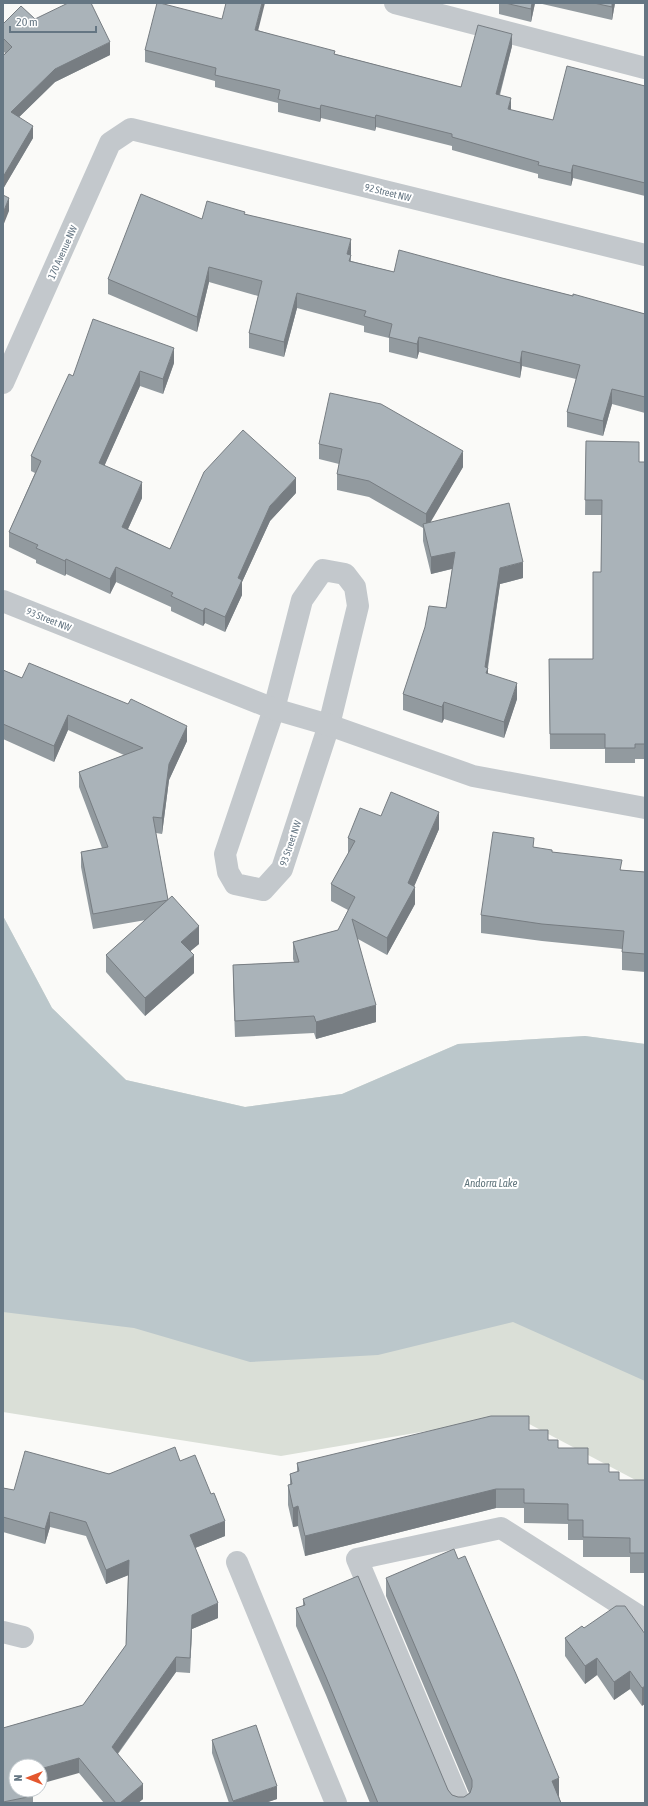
<svg xmlns="http://www.w3.org/2000/svg" width="648" height="1806" font-family="'Asap Condensed',sans-serif">
<style>
.green{fill:#dadfd7}
.water{fill:#bbc7cb}
.lines{fill:none;stroke-linecap:round;stroke-linejoin:round}
.minor{stroke:#c3c8cc;stroke-width:22}
.wall{fill:#929a9f}
.shaded-wall{fill:#777d82}
.building{fill:#aab3b9;stroke:#777d82}
.labels{text-anchor:middle;stroke-width:4;stroke-linejoin:round;paint-order:stroke}
.street-label{font-size:10px;fill:#657683;stroke:#fff}
.water-label{font-size:11px;font-style:italic;fill:#60757c;stroke:#fff}
</style>
<rect width="100%" height="100%" fill="#fafaf8"/>
<!-- green -->
<path class="green" d="M3,916l49,92 74,72 119,27 97,-13 116,-50 127,-8 60,8v441l-131,-69 -233,40 -278,-44z"/>
<!-- water -->
<path class="water" d="M3,916l49,92 74,72 119,27 97,-13 116,-50 127,-8 60,8v337l-132,-59 -135,33 -128,7 -116,-34 -131,-16z"/>
<g class="lines">
<!-- minor -->
<g class="minor">
<path d="M395,3l250,65"/>
<path d="M3,383l107,-240 21,-14 514,126"/>
<path d="M323,570l22,4 10,13 3,19 -29,119 -47,144 -19,21 -28,-6 -7,-12 -3,-18 49,-145 28,-109z"/>
<path d="M3,601l271,108 55,16 144,51 172,32"/>
<path d="M237,1562l99,241"/>
<path d="M3,1632l20,5"/>
<path d="M460,1803l-103,-244 144,-31 144,92"/>
</g>
</g>
<!-- wall -->
<g class="wall">
<path d="M499,3h36l-4,19 -32,-8z"/>
<path d="M538,3h77l-3,17z"/>
<path d="M35,19l75,36 -55,27 -36,35 14,21 -30,51v-133l2,-3 -2,-2v-27z"/>
<path d="M222,19l113,35 126,33 51,-41 -12,49 11,15 42,10 92,-34v110l-72,-18 -2,8 -33,-8v-4l-86,-24v-4l-76,-19 -1,4 -54,-13 -1,4 -42,-10v-9l-63,-16v-6l-70,-19v-12z"/>
<path d="M245,214l106,40v7l43,11 108,6 143,36v99l-33,-9 -9,32 -36,-9v-15l9,-33 -54,-13 -2,12 -101,-26 -2,7 -28,-7v-14l-25,-6v-6l-67,-18 -13,49 -35,-9v-15l9,-37 -49,-14 -12,50 -89,-38v-15l94,-60z"/>
<path d="M174,363l-11,31 -23,-8 -36,80 38,32 -14,31 42,20 126,-56 -26,28 -28,61v13l-17,37 -20,-9 -2,3 -32,-15v-4l-55,-25 -6,12 -44,-20 -1,2 -29,-13v-3l-27,-13v-15l26,-59 -4,-2v-15l42,-80z"/>
<path d="M586,441l53,21h6v297h-10v4h-30v-14h-55l-1,-90h44l8,-87 1,-57h-17z"/>
<path d="M319,444l144,23 -33,55 93,56 -23,6 -12,84v6l29,25 -13,39 -60,-19 -2,4 -39,-13v-16l43,-86 6,-39 -21,5 -8,-33v-13l-54,-31 -32,-7v-16l2,-10 -20,-5z"/>
<path d="M3,670l19,8 165,63 -18,39 -7,54 -6,-1 12,67 31,44 -9,7 4,22 -49,43 -39,-44v-17l40,-35 -53,9 -12,-62v-15l21,-4 -23,-61v-15l45,-17 -56,-25 -14,32 -51,-23z"/>
<path d="M381,816l58,13 -25,57 1,18 -28,51 -29,-16 18,83 -60,17 -2,-6 -79,4 -2,-55v-17l61,-3 -1,-3v-17l45,-12 10,-20 -17,-9v-17l17,-30v-16z"/>
<path d="M534,847l18,5 70,18 23,2v100l-23,-2v-21l-80,-8 -61,-8v-18z"/>
<path d="M529,1430l19,10 10,8 30,16 21,8 10,8h26v93h-15v-16h-47v-17h-15v-16l-44,-1v-15h-28l-191,48 -7,-30 -5,1 -5,-22v-20h2v-11l7,-2v-9z"/>
<path d="M180,1461l45,75 -30,12 23,70 -26,11 -2,44 -14,-1 -58,82 25,45 -5,4h-34l-25,-30 -63,-7 17,30v7h-30v-75l80,-23 43,-60 2,-70 -22,9 -20,-48 -36,-9 -5,17 -42,-12v-44l11,2z"/>
<path d="M386,1578l173,218 2,7h-191l-44,-108 -30,-69v-18l7,-2v-7l149,196 6,2h6l5,-4 -83,-197z"/>
<path d="M584,1628l61,6 -3,72 -12,-17 -16,11 -17,-25 -12,9 -20,-28v-18z"/>
<path d="M212,1740l65,59 -12,4h-36l-17,-50z"/>
</g>
<!-- shaded-wall -->
<g class="shaded-wall">
<path d="M262,3h3l-10,40v-13z"/>
<path d="M532,3h3l-4,19v-13z"/>
<path d="M612,3h3l-3,17z"/>
<path d="M512,34v12l-16,61v-13z"/>
<path d="M110,42v13l-55,27 -44,43v-13l44,-43z"/>
<path d="M511,98v12l-3,-1z"/>
<path d="M321,105v13l-1,4v-13z"/>
<path d="M376,115v12l-1,4v-13z"/>
<path d="M33,126v12l-30,51v-12z"/>
<path d="M573,165v13l-2,8v-13z"/>
<path d="M9,198v13l-6,15v-13z"/>
<path d="M351,239v15l-4,15v-15z"/>
<path d="M209,267v15l-12,50v-15z"/>
<path d="M297,293v15l-13,49v-15z"/>
<path d="M419,337v15l-2,7v-15z"/>
<path d="M174,348v15l-11,31v-15z"/>
<path d="M522,351v15l-2,12v-15z"/>
<path d="M140,371v15l-41,92v-15z"/>
<path d="M612,389v15l-9,32v-15z"/>
<path d="M463,451v16l-37,63v-16z"/>
<path d="M296,478v15l-26,28 -28,61v13l-17,37v-15l13,-39 32,-72z"/>
<path d="M142,482v16l-20,44v-15z"/>
<path d="M455,552v16l-24,6v-17z"/>
<path d="M66,559v15l-1,2v-15z"/>
<path d="M523,562v16l-23,6 -13,86 1,-2v17l-3,-18 15,-99z"/>
<path d="M116,567v15l-6,12v-15z"/>
<path d="M205,608v15l-2,3v-15z"/>
<path d="M517,683v16l-13,39v-16z"/>
<path d="M444,702v17l-2,4v-16z"/>
<path d="M68,715v15l-14,32v-16z"/>
<path d="M187,726v15l-18,39 -7,54v-16l7,-54z"/>
<path d="M439,812v17l-29,67 5,-9v17l-28,51v-17l21,-55z"/>
<path d="M199,926v18l-18,15v-17z"/>
<path d="M194,955v18l-49,43v-18z"/>
<path d="M376,1005v17l-60,17v-17z"/>
<path d="M496,1489v19l-191,48v-20z"/>
<path d="M298,1506v20l-5,1v-19z"/>
<path d="M50,1512v15l-5,17v-15z"/>
<path d="M225,1521v15l-35,14v-15z"/>
<path d="M129,1560v15l-23,9v-14z"/>
<path d="M218,1603v15l-26,11 -2,44 2,-58z"/>
<path d="M176,1657v15l-64,89v-14z"/>
<path d="M597,1658v17l-12,9v-18z"/>
<path d="M630,1671v18l-16,11v-18z"/>
<path d="M645,1686v18l-3,2v-18z"/>
<path d="M79,1758v15l-39,11v-15z"/>
<path d="M559,1778v18l-7,2v-17z"/>
<path d="M143,1784v15l-5,4h-18z"/>
<path d="M277,1786v13l-12,4h-32v-2z"/>
</g>
<!-- building -->
<g class="building">
<path d="M68,3h23l19,39 -55,27 -44,43 22,14 -30,51v-121l9,-9 -9,-9v-14l18,-18 14,13z"/>
<path d="M157,3h3l62,16 4,-16h36l-7,27 80,21 -1,3 127,33 17,-62 34,9 -16,60 15,4 -3,11 45,11 14,-54 78,20v97l-72,-18 -2,8 -33,-8 1,-3 -87,-25v-3l-76,-19 -1,3 -54,-13 -1,4 -42,-10 2,-9 -65,-15 1,-7 -71,-18z"/>
<path d="M505,3h27l-1,6z"/>
<path d="M594,3h18v4z"/>
<path d="M141,194l61,25 5,-18 38,11 -1,2 107,25 -4,15 4,1 -2,6 45,11 5,-22 103,28 71,18v-2l72,20v83l-33,-8 -9,32 -36,-9 13,-47 -58,-14 -2,12 -101,-26 -2,7 -28,-7 3,-13 -28,-8 2,-5 -69,-18 -13,49 -35,-9 13,-52 -53,-14 -12,50 -89,-38z"/>
<path d="M3,195l6,3 -6,15z"/>
<path d="M93,319l81,29 -11,31 -23,-8 -41,92 43,19 -20,45 48,22 34,-77 39,-42 53,48 -26,28 -32,72 4,2 -17,37 -20,-9 -2,3 -32,-15 2,-3 -57,-26 -6,12 -44,-20 -1,2 -29,-13 2,-3 -29,-13 32,-71 -10,-5 38,-82 4,2z"/>
<path d="M330,393l51,11 82,47 -37,63 -57,-33 -32,-7 5,-25 -23,-5z"/>
<path d="M586,441l53,1v20h6v282h-10v4h-30v-14h-55l-1,-75h44v-87h8l1,-72h-17z"/>
<path d="M509,503l14,59 -23,6 -15,99 3,1 -2,5 31,10 -13,39 -60,-20 -2,5 -39,-13 22,-67 4,-21 17,2 9,-56 -24,5 -8,-33z"/>
<path d="M29,663l99,41 3,-5 56,27 -18,38 -7,54 -9,-1 15,83 -75,14 -12,-62 27,-5 -29,-75 64,-24 -75,-33 -14,31 -51,-22v-54l19,8z"/>
<path d="M391,792l48,20 -31,71 7,4 -28,51 -35,-19 24,86 -60,17 -2,-6 -79,5 -2,-56 66,-3 -6,-20 45,-12 17,-33 -24,-13 24,-43 -7,-3 12,-30 21,8z"/>
<path d="M493,832l41,6 -1,9 19,3v2l70,8 -2,10 25,2v82l-23,-2 2,-21 -82,-7 -61,-9z"/>
<path d="M172,896l27,30 -18,16 13,13 -49,43 -39,-43z"/>
<path d="M491,1416h38v14h19v10h10v8h30v16h21v8h10v8h26v73h-15v-15l-47,-1v-17h-15v-16l-44,-1v-14h-28l-191,47 -7,-30 -5,2 -5,-23 4,-1 -2,-10 9,-3 -2,-8z"/>
<path d="M175,1447l5,14 15,-6 16,39 3,-1 11,28 -35,14 28,68 -26,12 -2,43 -14,-1 -64,90 31,37 -23,19h-4l-37,-45 -39,11v-3h-24v24h16l1,6 -30,6v-74l80,-23 43,-60 3,-85 -23,10 -20,-48 -36,-10 -5,17 -42,-12v-29l11,2 11,-39 84,23z"/>
<path d="M454,1549l4,10 7,-3 51,118 43,104 -7,3 9,22h-183l-52,-126 -30,-69 9,-3 -2,-6 55,-23 90,214 4,5 6,2h6l6,-4 2,-6v-7l-86,-202z"/>
<path d="M616,1606h9l20,28v52l-3,2 -12,-17 -16,11 -17,-24 -12,8 -20,-28 17,-12 2,2z"/>
<path d="M256,1725l21,61 -44,15 -21,-61z"/>
</g>
<g class="labels">
<!-- street labels -->
<g class="street-label">
<text transform="translate(388 192) rotate(14)" y="4">92 Street NW</text>
<text transform="translate(62 252) rotate(-66)" y="4">170 Avenue NW</text>
<text transform="translate(49 619) rotate(22)" y="4">93 Street NW</text>
<text transform="translate(290 843) rotate(-71)" y="4">93 Street NW</text>
</g>
<!-- water labels -->
<g class="water-label">
<text x="491" y="1187">Andorra Lake</text>
</g>
</g>
<!-- border -->
<rect width="648" height="1806" fill="none" stroke="#657683" stroke-width="8"/>
<!-- north arrow -->
<g transform="translate(28 1778) rotate(270)"><circle r="19" fill="#ffffff" stroke="#c1c8cd"/>
<path d="M0-3L7 15L0 10L-7 15Z" fill="#e4572e"/>
<text y="-6" font-size="11" font-weight="bold" text-anchor="middle" fill="#657683">N</text>
</g>
<!-- scale -->
<path d="M10 26v6h86v-6" fill="none" stroke="#657683" stroke-width="2"/>
<text x="16" y="26" font-size="12" fill="#657683" stroke="#ffffff" stroke-width="3" paint-order="stroke">20 m</text>
</svg>
